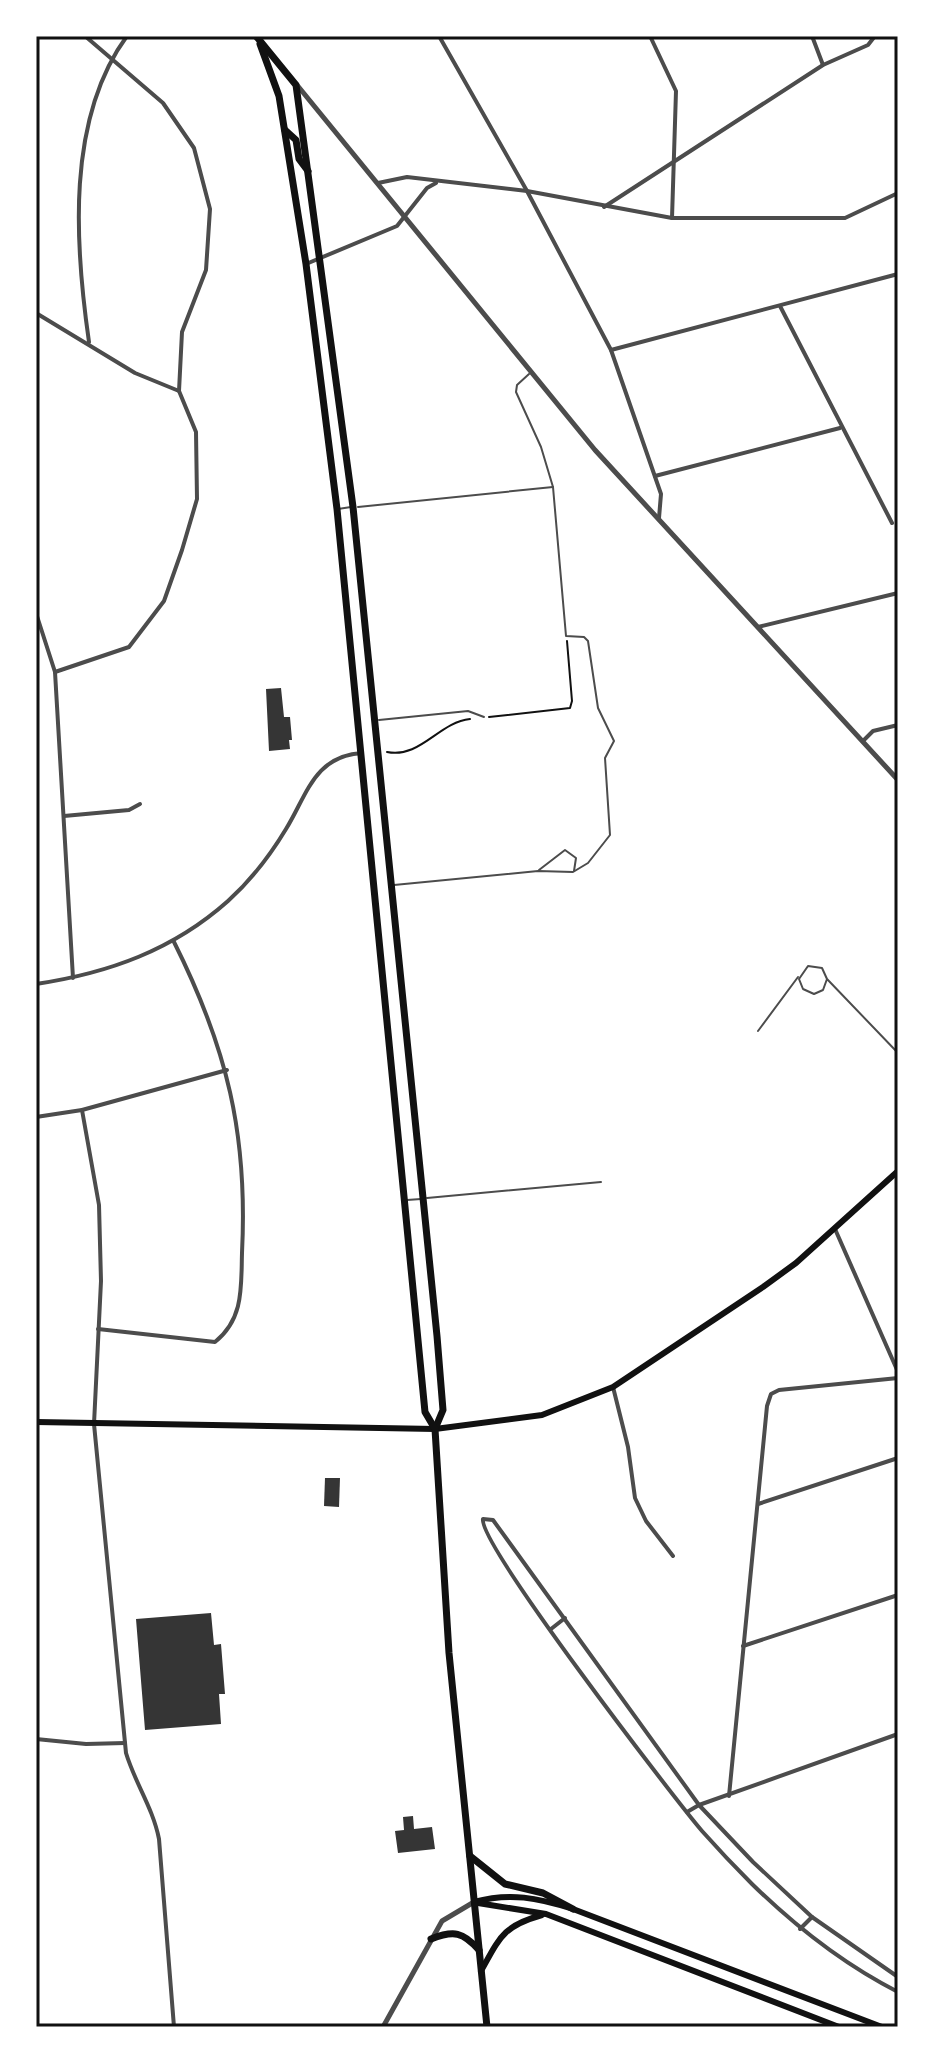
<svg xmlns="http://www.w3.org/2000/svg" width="934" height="2063" font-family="Montserrat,sans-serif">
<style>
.building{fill:#353535}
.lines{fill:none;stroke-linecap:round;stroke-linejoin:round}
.path{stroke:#111;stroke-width:2}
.service{stroke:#4c4c4c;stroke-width:2}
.minor{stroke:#4c4c4c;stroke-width:4}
.tertiary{stroke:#4c4c4c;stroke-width:5}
.secondary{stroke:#111;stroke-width:6}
.primary{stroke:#111;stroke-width:7}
.neatline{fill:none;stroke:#111;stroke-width:3}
</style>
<rect width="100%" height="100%" fill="#fff"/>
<!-- building -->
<g class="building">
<path d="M281,688l3,29h6l2,23h-3l1,9 -21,2 -3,-62z"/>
<path d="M325,1478h15l-1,29 -15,-1z"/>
<path d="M211,1613l3,32 7,-1 4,50h-6l2,30 -76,6 -9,-111z"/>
<path d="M413,1816l1,13 18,-2 3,22 -37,4 -3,-22 9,-1 -1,-13z"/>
</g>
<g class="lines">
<!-- path -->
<g class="path">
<path d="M489,717l81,-9 2,-7 -5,-60"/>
<path d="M387,752c33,7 52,-30 83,-33"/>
</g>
<!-- service -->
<g class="service">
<path d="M358,507l195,-20"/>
<path d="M338,509l13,-2"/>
<path d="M379,720l89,-9 16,6"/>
<path d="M539,870l26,-20 11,8 -2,13"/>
<path d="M394,885l144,-14 35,1 15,-9 22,-28 -5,-77 9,-17 -16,-33 -10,-67 -4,-4 -18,-1 -13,-149 -12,-40 -25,-55 1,-7 12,-11"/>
<path d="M827,979l-4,11 -9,4 -11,-5 -4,-10 9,-13 14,2 5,11 71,74"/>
<path d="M758,1031l40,-54"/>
<path d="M427,1198l174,-16"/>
<path d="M407,1200l14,-1"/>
</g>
<!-- minor -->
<g class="minor">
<path d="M439,36l88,155 84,159 50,144 -2,24"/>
<path d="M650,36l26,55 -4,127"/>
<path d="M812,36l11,29"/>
<path d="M378,183l29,-6 120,14 145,27h173l53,-25"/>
<path d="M604,207l219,-142 45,-20 7,-9"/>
<path d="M306,264l91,-38 30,-38 9,-5"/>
<path d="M780,306l112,217"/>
<path d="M36,313l99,60 44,18"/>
<path d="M89,342c-14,-97 -23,-223 38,-306"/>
<path d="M611,350l287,-76"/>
<path d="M655,476l185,-48"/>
<path d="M36,613l19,59 18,306"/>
<path d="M758,627l140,-34"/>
<path d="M55,672l74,-25 35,-46 18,-51 15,-51 -1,-67 -17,-41 3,-59 24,-62 4,-61 -16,-61 -31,-45 -78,-67"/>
<path d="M863,741l10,-10 25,-6"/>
<path d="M64,816l65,-6 11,-6"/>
<path d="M36,984c73,-11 137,-34 192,-83 22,-20 43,-47 58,-72 21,-34 28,-73 76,-76"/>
<path d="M82,1110l17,95 2,76 -7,143 32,329c9,30 27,55 33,86l15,188"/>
<path d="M36,1117l46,-7 145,-40"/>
<path d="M835,1229l63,143"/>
<path d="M98,1329l117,13c29,-23 26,-55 27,-89 6,-119 -15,-205 -68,-311"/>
<path d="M613,1387l15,60 7,51 11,23 27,35"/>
<path d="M758,1504l140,-46"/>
<path d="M551,1629l14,-11"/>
<path d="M743,1646l155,-51"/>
<path d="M36,1739l50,5 39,-1"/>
<path d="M729,1796l38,-390 4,-12 8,-4 119,-12"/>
<path d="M687,1812l12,-7 199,-71"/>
<path d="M800,1929l12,-12"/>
<path d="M898,1977l-86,-60 -59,-55 -54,-57 -206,-285 -10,-1c-5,24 190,278 219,312 16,18 33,36 50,53 44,43 91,80 146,108"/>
<path d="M36,1990v19"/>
</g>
<!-- tertiary -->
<g class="tertiary">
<path d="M297,85l298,365 303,330"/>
<path d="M383,2027l59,-106 32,-19"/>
</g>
<!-- secondary -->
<g class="secondary">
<path d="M36,1422l399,7 107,-14 71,-28 150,-100 33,-24 102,-92"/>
<path d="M474,1902c36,-10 64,-4 99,7l309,118"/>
<path d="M478,1903l68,11 293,113"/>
<path d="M481,1971c19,-34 22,-45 61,-56"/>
</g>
<!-- primary -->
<g class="primary">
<path d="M256,36l40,49 57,422 84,829 6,74 -8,19 14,224 38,374"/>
<path d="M260,44l19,52 27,168 31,245 88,903 10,17"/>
<path d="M285,130l11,10 3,19 9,12"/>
<path d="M470,1856l35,28 38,9 30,16"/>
<path d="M431,1939c23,-9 32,-7 48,11"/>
</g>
</g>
<!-- border -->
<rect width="934" height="2063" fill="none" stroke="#ffffff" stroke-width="76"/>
<rect x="38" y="38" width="858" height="1987" class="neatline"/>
</svg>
